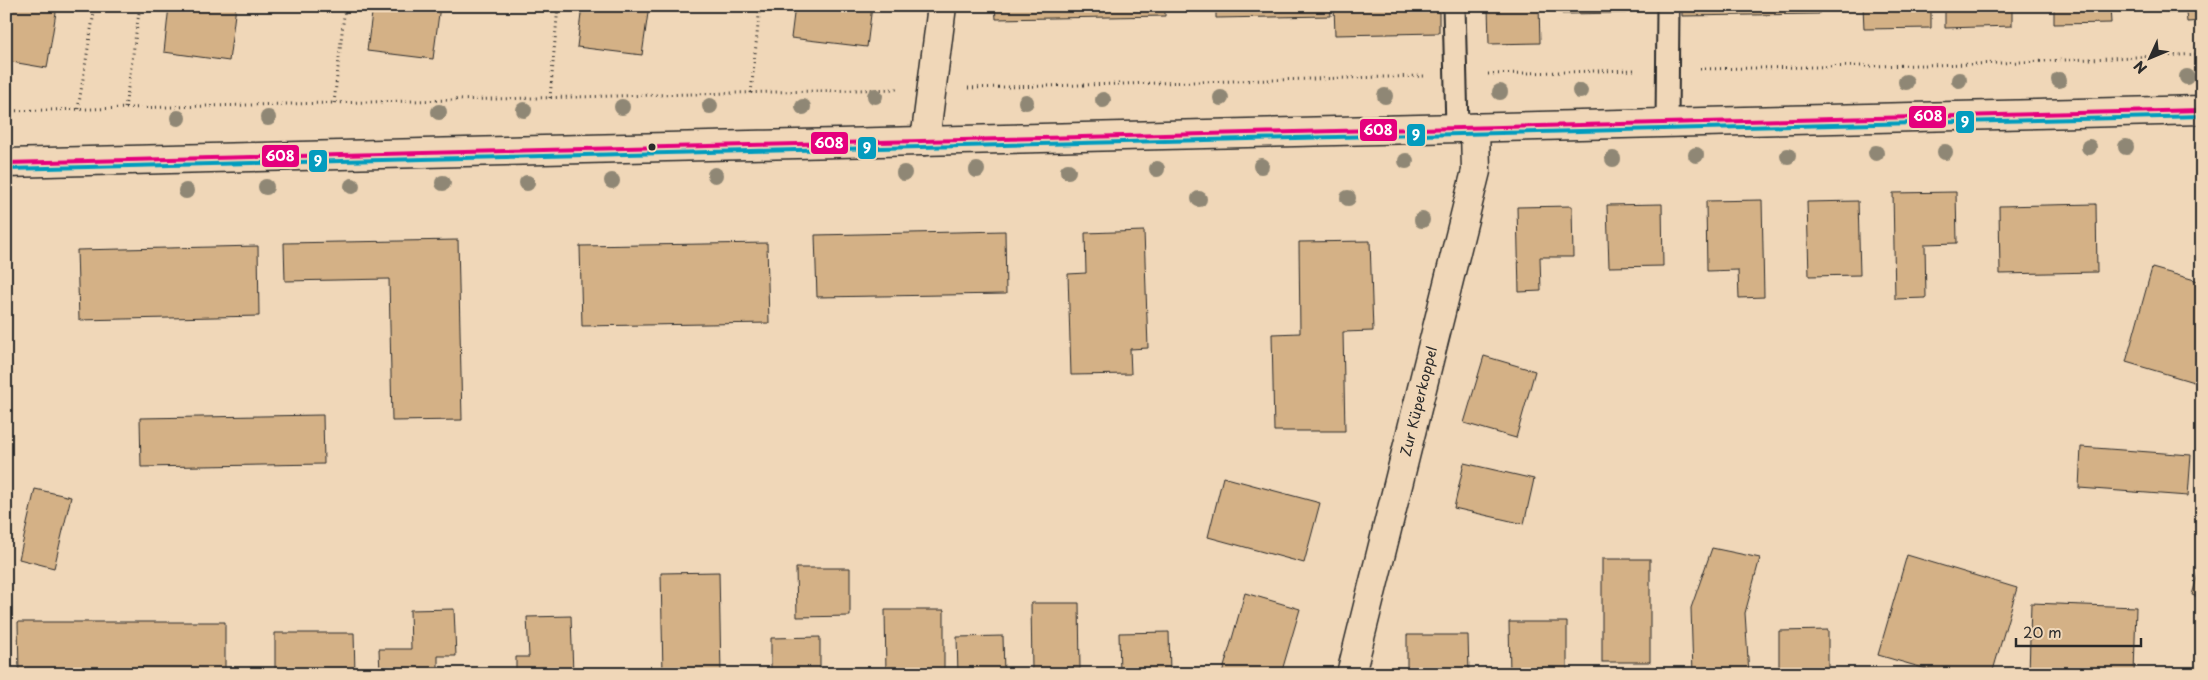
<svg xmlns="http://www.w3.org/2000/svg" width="2208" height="680" font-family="'Playpen Sans',sans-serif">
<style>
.building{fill:#d4b186;stroke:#2b2b2b}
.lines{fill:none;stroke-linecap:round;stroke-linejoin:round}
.lane-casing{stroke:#2b2b2b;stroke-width:25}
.street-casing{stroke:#2b2b2b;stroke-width:31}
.secondary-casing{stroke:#2b2b2b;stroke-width:31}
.path{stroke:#2b2b2b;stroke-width:3;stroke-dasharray:1 4;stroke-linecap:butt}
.lane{stroke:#f0d7b8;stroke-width:21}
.street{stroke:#f0d7b8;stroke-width:28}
.secondary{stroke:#f0d7b8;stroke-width:28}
.bus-1-casing{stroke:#f0d7b8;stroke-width:8}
.bus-2-casing{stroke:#f0d7b8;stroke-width:8}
.bus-1{stroke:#e5007d;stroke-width:4}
.bus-2{stroke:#049cbe;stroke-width:4}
.tree{fill:#8f8774}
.bus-dot{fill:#2b2b2b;stroke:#f0d7b8;stroke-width:2}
.labels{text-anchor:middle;stroke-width:4;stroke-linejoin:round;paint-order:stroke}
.street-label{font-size:14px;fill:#2b2b2b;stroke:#f0d7b8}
.line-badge{stroke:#f0d7b8;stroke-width:2}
.badge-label{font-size:14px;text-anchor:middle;font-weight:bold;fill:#fff}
</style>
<rect width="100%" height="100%" fill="#f0d7b8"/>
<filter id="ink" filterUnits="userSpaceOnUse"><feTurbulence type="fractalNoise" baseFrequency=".02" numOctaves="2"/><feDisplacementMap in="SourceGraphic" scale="10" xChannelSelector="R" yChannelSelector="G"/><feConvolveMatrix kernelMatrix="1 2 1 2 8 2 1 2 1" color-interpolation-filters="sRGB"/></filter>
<g filter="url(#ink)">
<!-- building -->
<g class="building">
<path d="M6,6h51l-10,62 -41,-7z"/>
<path d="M169,6h67l-7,55 -65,-9z"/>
<path d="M373,6h67l-7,53 -66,-8z"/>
<path d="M582,6h67l-7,49 -65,-8z"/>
<path d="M795,6h77l-5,41 -76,-9z"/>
<path d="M995,6h170v10l-169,3z"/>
<path d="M1216,6h114l1,10 -115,2z"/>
<path d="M1334,6h105v27l-104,2z"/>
<path d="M1488,6h51l1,37 -51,1z"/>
<path d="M1562,6h64v7l-64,1z"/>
<path d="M1682,6h137v8l-137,2z"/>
<path d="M1863,6h68v22l-67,1z"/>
<path d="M1945,6h67v20l-67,2z"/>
<path d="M2054,6h56l1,17 -57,1z"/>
<path d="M2168,6h34v15l-15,1 -1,-10 -17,1z"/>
<path d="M1956,192l1,51 -32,1 1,54 -31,1 -2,-106z"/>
<path d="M1762,200l2,97 -25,1 -1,-28 -31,1 -1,-70z"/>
<path d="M1858,201l2,74 -51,1 -2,-74z"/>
<path d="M1662,204l1,62 -54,1 -2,-62z"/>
<path d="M2096,204l1,68 -97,2 -1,-68z"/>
<path d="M1572,206l1,51h-33l1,34 -22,1 -2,-85z"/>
<path d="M1005,231l1,63 -189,3 -2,-62z"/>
<path d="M1144,231l4,117 -18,1 1,25 -60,1 -3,-101 18,-1 -1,-40z"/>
<path d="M458,240l4,180 -70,1 -3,-142 -104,2 -1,-38z"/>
<path d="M1370,241l3,90 -30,1 2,99h-71l-2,-97 28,-1 -1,-91z"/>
<path d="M767,243l2,80 -187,3 -2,-80z"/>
<path d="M258,246l1,70 -180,4 -2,-70z"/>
<path d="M6,255l2,85h-2z"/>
<path d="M2152,268l50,14v84l-5,17 -71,-21z"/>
<path d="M1484,356l51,15 -19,67 -52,-15z"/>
<path d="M323,415l1,49 -183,3 -1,-49z"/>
<path d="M2081,447l110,8 -3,41 -109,-8z"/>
<path d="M1464,463l70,16 -10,45 -70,-16z"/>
<path d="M1223,477l97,26 -16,60 -96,-26z"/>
<path d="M35,489l36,8 -17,71 -35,-9z"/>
<path d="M1712,548l48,10 -15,55 4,61h-56l-2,-66z"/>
<path d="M1907,555l110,33 -25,86h-48l-66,-19z"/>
<rect x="1602" y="559" width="48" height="103"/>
<path d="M2202,560v38l-10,-3z"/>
<path d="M796,568h54v48l-53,1z"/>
<path d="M719,572l2,102h-58l-2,-101z"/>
<path d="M1245,593l55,16 -19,65h-59z"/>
<path d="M1031,603h48l1,66 -48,1z"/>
<path d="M2031,603l105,4 -2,67h-105z"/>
<path d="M454,609l2,47h-18v18h-58l-1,-25h32l-1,-39z"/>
<path d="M885,610h59v64h-58z"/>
<path d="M571,616l2,58h-57v-17h13l-2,-40z"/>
<path d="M18,622h207v52h-206z"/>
<path d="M1509,622h58v52h-57z"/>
<path d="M1828,630v44h-49v-43z"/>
<path d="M1169,632l1,42h-50l-1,-41z"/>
<path d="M275,633h79l1,41h-80z"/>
<path d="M1407,635h61l1,39h-62z"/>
<path d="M1003,636l1,38h-46l-1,-37z"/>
<path d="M820,637v37h-49v-36z"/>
</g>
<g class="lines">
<defs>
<g id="lane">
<path d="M1454,6l3,122"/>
<path d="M1667,123l1,-117"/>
</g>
<g id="street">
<path d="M925,141l17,-135"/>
<path id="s1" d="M1351,674l125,-503 -1,-43"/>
</g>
<path id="secondary" d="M6,163l2196,-53"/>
</defs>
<!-- lane casing -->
<use href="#lane" class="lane-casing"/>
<!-- street casing -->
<use href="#street" class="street-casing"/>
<!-- secondary casing -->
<use href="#secondary" class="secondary-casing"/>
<!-- path -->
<g class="path">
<path d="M1700,69l276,-5 226,-10"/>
<path d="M1488,74l146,-4"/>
<path d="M968,88l456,-12"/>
<path d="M751,93l9,-87"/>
<path d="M550,98l8,-92"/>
<path d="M334,103l11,-97"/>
<path d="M125,108l15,-102"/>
<path d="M78,109l17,-103"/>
<path d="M6,111l891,-22"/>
</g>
<!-- lane -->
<use href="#lane" class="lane"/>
<!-- street -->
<use href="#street" class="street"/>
<!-- secondary -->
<use href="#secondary" class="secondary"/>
<defs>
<path id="bus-1" d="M6,163l2196,-53"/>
<path id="bus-2" d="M6,169l2196,-53"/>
</defs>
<!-- bus-1 casing -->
<use href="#bus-1" class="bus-1-casing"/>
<!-- bus-2 casing -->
<use href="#bus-2" class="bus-2-casing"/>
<!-- bus-1 -->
<use href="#bus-1" class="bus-1"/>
<!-- bus-2 -->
<use href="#bus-2" class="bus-2"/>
</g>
<!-- trees -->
<g class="tree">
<circle cx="2187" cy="77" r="8"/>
<circle cx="1959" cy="80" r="8"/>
<circle cx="2059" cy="80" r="8"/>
<circle cx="1906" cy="82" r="8"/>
<circle cx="1580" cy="91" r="8"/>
<circle cx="1500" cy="92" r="8"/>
<circle cx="875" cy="96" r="8"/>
<circle cx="1385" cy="96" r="8"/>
<circle cx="1221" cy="98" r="8"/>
<circle cx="1103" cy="100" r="8"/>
<circle cx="1026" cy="102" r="8"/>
<circle cx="710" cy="106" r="8"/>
<circle cx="622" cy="107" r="8"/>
<circle cx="803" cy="107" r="8"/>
<circle cx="524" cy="110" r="8"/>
<circle cx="439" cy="112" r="8"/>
<circle cx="178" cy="118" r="8"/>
<circle cx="268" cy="118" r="8"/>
<circle cx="2089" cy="147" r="8"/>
<circle cx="2126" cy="147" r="8"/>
<circle cx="1945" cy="152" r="8"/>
<circle cx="1876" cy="153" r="8"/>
<circle cx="1696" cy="155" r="8"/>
<circle cx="1788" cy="156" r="8"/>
<circle cx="1613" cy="159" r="8"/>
<circle cx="1406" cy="161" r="8"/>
<circle cx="1261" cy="166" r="8"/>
<circle cx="1157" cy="169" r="8"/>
<circle cx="977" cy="170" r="8"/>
<circle cx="1068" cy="171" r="8"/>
<circle cx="904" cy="173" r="8"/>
<circle cx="715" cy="175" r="8"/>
<circle cx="612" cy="181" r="8"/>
<circle cx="443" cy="183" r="8"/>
<circle cx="527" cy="183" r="8"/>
<circle cx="352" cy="186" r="8"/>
<circle cx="266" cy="187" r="8"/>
<circle cx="186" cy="191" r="8"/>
<circle cx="1348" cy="198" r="8"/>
<circle cx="1199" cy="199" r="8"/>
<circle cx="1422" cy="220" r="8"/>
</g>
</g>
<!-- markers -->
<circle class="bus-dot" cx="652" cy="147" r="4.5"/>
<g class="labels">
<!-- street labels -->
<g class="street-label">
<text dy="5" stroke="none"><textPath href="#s1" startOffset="281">Zur Küperkoppel</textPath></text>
</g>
</g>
<g class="line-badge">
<rect x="1908" y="105" width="39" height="24" rx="5" fill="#e5007d"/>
<rect x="1955" y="110" width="20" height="24" rx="5" fill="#049cbe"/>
<rect x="1359" y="118" width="39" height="24" rx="5" fill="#e5007d"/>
<rect x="1406" y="123" width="20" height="24" rx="5" fill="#049cbe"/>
<rect x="810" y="131" width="39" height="24" rx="5" fill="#e5007d"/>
<rect x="857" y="136" width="20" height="24" rx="5" fill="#049cbe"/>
<rect x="261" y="144" width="39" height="24" rx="5" fill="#e5007d"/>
<rect x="308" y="149" width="20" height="24" rx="5" fill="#049cbe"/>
</g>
<g class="badge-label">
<text x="1928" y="121">608</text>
<text x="1965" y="127">9</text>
<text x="1378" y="135">608</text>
<text x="1416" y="140">9</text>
<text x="829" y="148">608</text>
<text x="867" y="153">9</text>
<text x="280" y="161">608</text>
<text x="318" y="166">9</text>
</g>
<!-- margin -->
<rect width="2208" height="680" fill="none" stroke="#f0d7b8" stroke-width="25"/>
<rect x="12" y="12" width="2183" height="655" fill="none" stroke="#2b2b2b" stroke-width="2" filter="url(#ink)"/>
<!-- north arrow -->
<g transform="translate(2150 58) rotate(226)" stroke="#f0d7b8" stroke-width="4" paint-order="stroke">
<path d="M0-4L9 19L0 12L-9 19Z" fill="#2b2b2b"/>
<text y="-8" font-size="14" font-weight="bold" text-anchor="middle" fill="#2b2b2b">N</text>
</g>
<!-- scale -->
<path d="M2016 638v8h125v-8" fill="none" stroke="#2b2b2b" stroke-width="2.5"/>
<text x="2023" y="638" font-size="15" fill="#2b2b2b" stroke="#f0d7b8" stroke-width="4" paint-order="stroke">20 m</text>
</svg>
